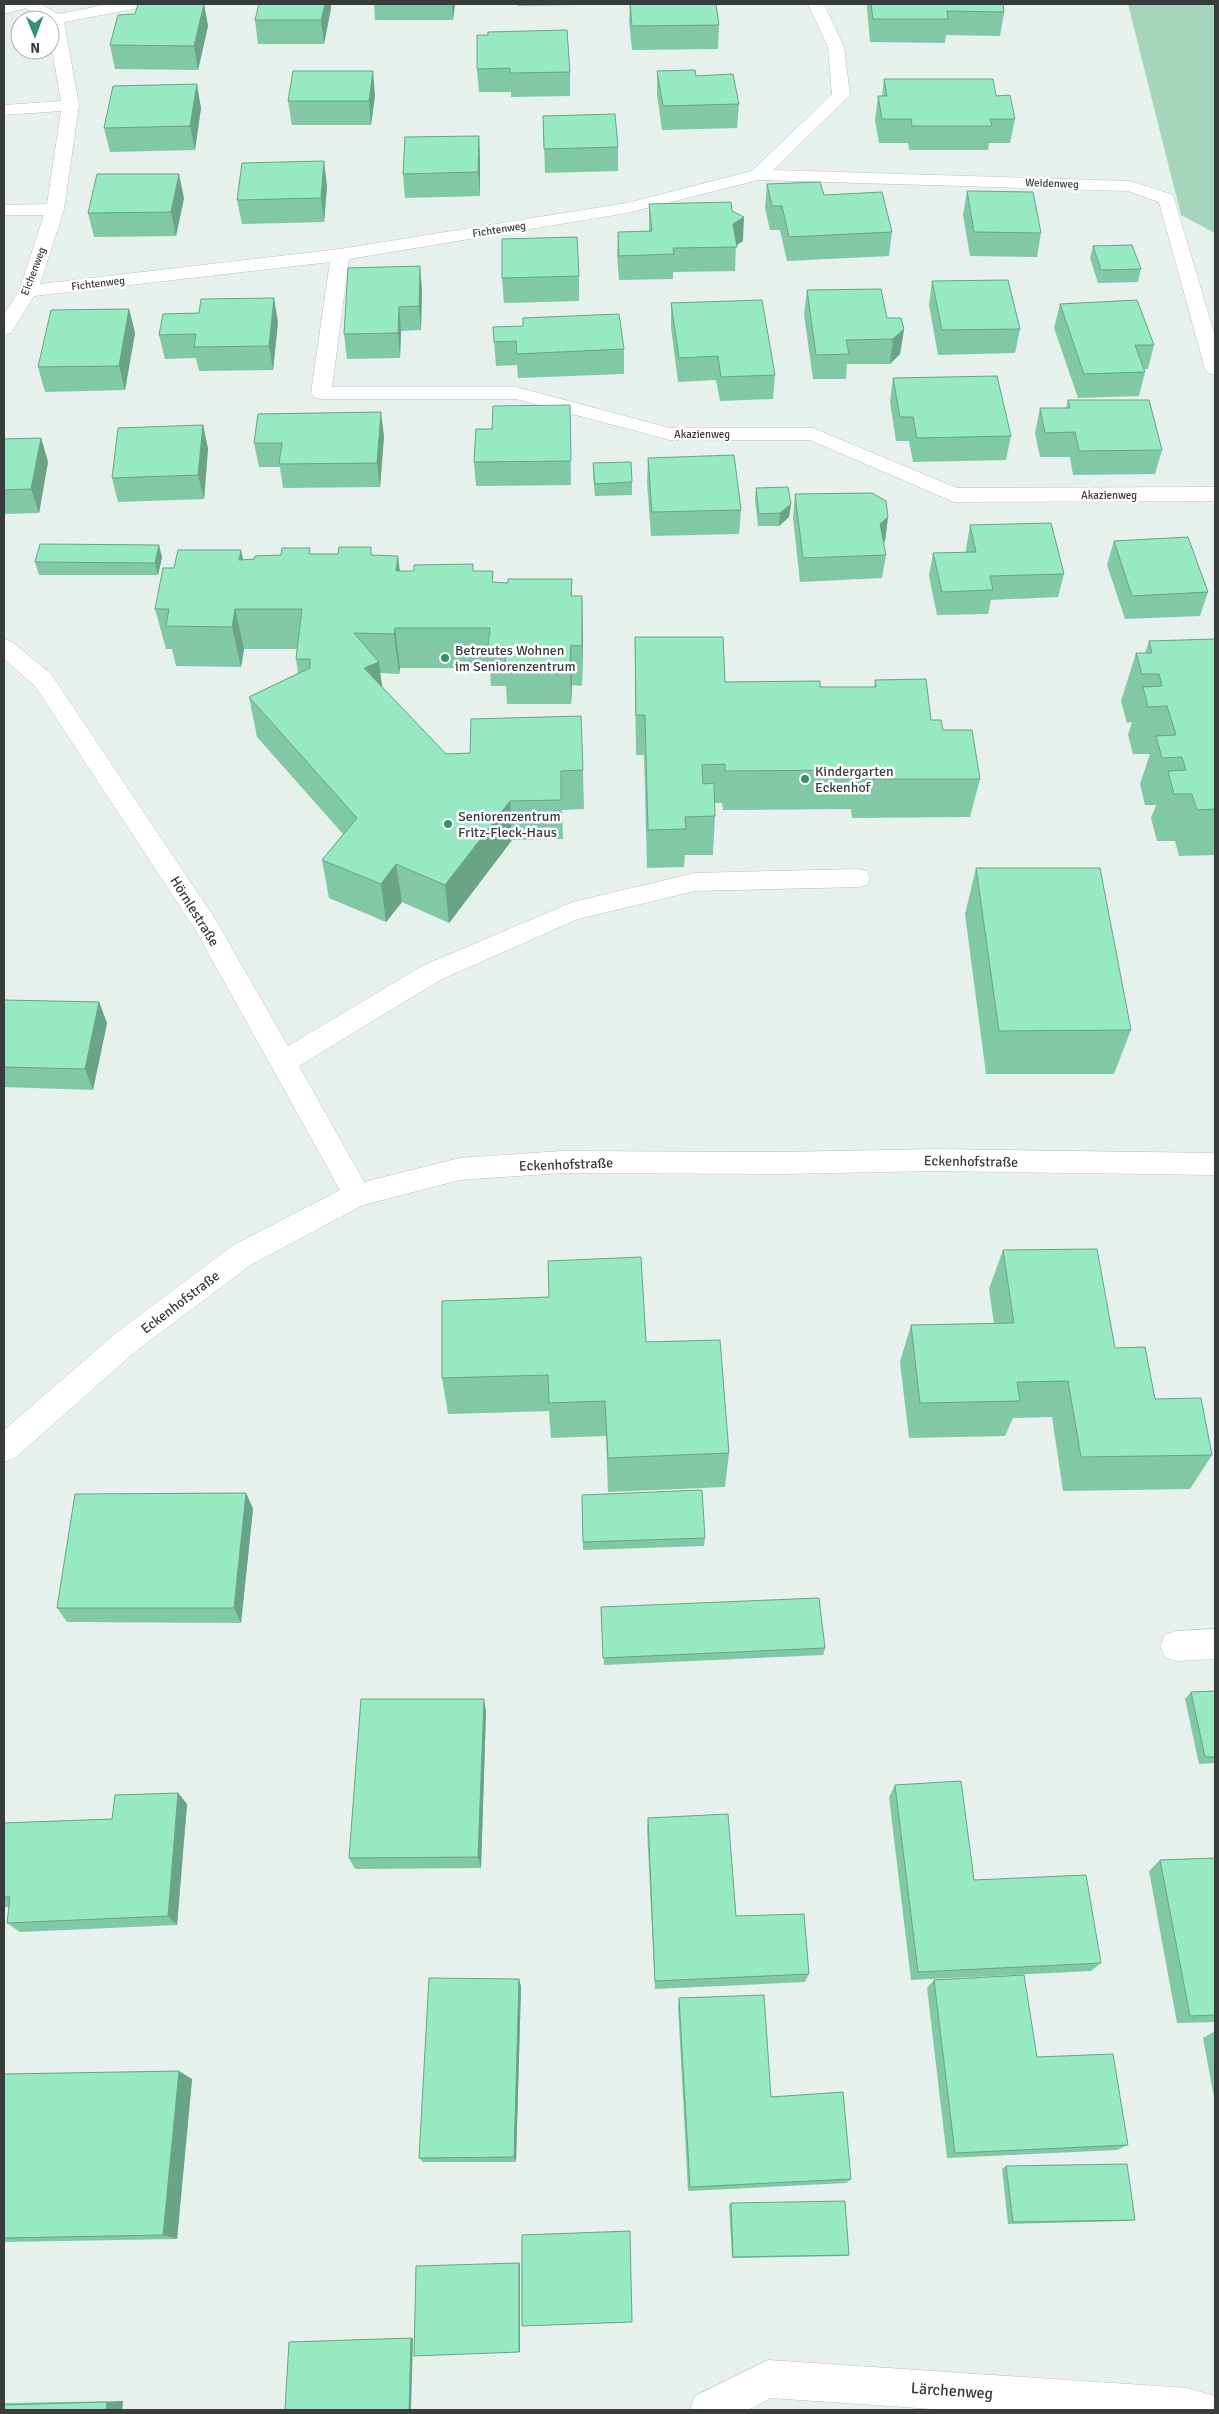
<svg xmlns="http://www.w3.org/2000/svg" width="1219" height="2414" font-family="Signika,sans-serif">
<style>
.green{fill:#a6d5be}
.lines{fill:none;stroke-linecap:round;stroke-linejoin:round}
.minor-casing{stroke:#b8c4be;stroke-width:1}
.minor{fill:#fff;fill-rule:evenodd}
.wall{fill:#81c8a7}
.shaded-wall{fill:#69a388}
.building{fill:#96e9c2;stroke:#69a388}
.poi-dot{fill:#31926b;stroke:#fff;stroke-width:2}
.labels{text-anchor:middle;stroke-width:5;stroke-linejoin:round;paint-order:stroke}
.far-street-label{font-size:11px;fill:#383d3b;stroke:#fff}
.poi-label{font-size:14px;fill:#383d3b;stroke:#fff;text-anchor:start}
.street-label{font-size:14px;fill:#383d3b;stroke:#fff}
.near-street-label{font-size:16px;fill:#383d3b;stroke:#fff}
</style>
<rect width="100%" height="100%" fill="#e5f1ea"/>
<!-- green -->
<path class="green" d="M1128,4h87v229l-34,-18z"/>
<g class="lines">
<defs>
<g id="minor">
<path d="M4,4h37l17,10 52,-10h32l-2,3 -6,2 -70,13 15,83 -15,104 -24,75 300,-35 287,-46 125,-32 80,-77 -4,-47 -20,-43h16l20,43 6,48 -77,75 357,11 43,14 42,141v39l-7,-2 -3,-4 -46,-167 -31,-11 -370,-11 -131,33 -278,46 -17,128h184l154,41h143l144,60 258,-1v14l-261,1 -144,-62h-140l-154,-41h-195l-7,-2 -3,-4 19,-131 -296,34 -23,37 -7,2v-21l15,-23 25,-76h-40v-10l43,-1 14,-93 -57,4v-10l57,-4 -11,-63v-18h-5l-19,-12 -22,6z"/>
<path d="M4,639l8,3 39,32 163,243 74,129 134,-80 151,-64 122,-29 163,-4 9,2 3,7 -3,7 -9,2 -163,4 -117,28 -138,61 -141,86 65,116 96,-24 102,-7 220,1 154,-3 279,4v22l-279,-4 -154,3 -220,-1 -102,7 -97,25 -111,59 -116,87 -121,107 -11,4v-32l112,-97 116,-87 108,-56 -144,-259 -161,-245 -31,-27z"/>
<path d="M1215,1629v30l-39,2 -11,-4 -5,-11 5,-11 11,-4z"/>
<path d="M768,2360l419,28 28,8v14h-268l-176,-12 -23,12h-58l5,-14z"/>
</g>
</defs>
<!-- minor casing -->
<use href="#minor" class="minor-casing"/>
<!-- minor -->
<use href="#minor" class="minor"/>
</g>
<!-- wall -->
<g class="wall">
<path d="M138,4h66l4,22 -10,44 -83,-1 -5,-24 25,-31z"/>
<path d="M259,4h72v4l-7,36h-66l-3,-24z"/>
<path d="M374,4h81l-2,16h-78z"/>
<path d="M518,4h56v1l-56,1z"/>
<path d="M630,4h86l3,21 -1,24 -86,1 -3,-29z"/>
<path d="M867,4h136l1,8 -4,24 -54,-1 -1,8 -75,-1 -3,-33z"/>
<path d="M488,35l82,37v24l-59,1v-5h-32l-2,-23z"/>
<path d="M657,71l39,5 43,28 -2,24 -75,2 -5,-35z"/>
<path d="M884,79l112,17 19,23 -5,24h-21l-1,7h-79l-1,-7h-29l-4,-23 3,-24h4z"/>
<path d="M375,95l-4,30h-79l-4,-24z"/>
<path d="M201,108l-6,42 -85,2 -6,-24z"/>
<path d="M543,116l75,31v24l-73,2z"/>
<path d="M479,136l1,24v36l-75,2 -2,-24z"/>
<path d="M767,184l57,11 68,37 -3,24 -102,5 -7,-31h-10l-5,-22z"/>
<path d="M327,186l-3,36 -82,2 -5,-24z"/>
<path d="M967,191l74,42 -4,24 -67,-1 -7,-41z"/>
<path d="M184,198l-8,38 -82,1 -6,-24z"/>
<path d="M649,204l83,7 11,30 -7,4 -1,26 -62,1v7l-54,1 -2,-24 1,-24 31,-1z"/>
<path d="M1093,246l48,23 -3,13 -40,1 -8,-25z"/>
<path d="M579,276v25l-75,2 -2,-25z"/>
<path d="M932,281l88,48 -5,24 -77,2 -9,-50z"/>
<path d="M422,290l-1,40 -20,1 -1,27 -53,1 -3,-25z"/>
<path d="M807,290l80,28 17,11 -4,25 -10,10h-43l-1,15h-33l-9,-65z"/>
<path d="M671,303l104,72 -2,24 -53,2 -4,-21 -38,2 -7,-55z"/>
<path d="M1060,304l94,41 -6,24h-4l1,3 -6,24 -61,2 -24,-70z"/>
<path d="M129,309l6,24 -10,57 -80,2 -7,-25z"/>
<path d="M278,322l-5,48 -74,1 -3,-13 -31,1 -6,-24z"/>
<path d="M493,327l131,22v25l-106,4 -1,-13 -21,1z"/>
<path d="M893,378l118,58 -5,24 -93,2 -4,-21h-13l-6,-39z"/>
<path d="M1068,400l94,50 -7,24 -82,1 -3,-18h-30l-5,-24 5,-25h26z"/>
<path d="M570,405l1,80 -95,1 -2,-24z"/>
<path d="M203,425l5,24 -4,50 -86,3 -6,-24z"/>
<path d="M384,436l-4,51 -97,1 -3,-21h-21l-5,-24z"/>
<path d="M41,438l7,24 -9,51 -35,1v-75z"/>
<path d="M648,458l93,52 -2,24 -88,2 -4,-54z"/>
<path d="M593,463l39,19v13l-37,1 -2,-20z"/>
<path d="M756,488l35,16 -2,13 -10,9h-21l-3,-26z"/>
<path d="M795,494l93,23 -3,24 -2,1 3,13 -4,23 -82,4 -7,-64z"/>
<path d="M970,525l94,49 -6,23 -67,3 -3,14 -51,1 -8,-39 4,-23 33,-1v-3z"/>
<path d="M1114,541l94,51 -8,24 -75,3 -18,-54z"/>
<path d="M241,550l2,10 11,-1 27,-4 30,-1 61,2 28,15h73l20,11 15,1 64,-4v17l11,40 -1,50 -10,-1 -1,19h-64l-1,-18h-15l-1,-18h-90l-1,6 -19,-1 2,14 64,67 137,16 1,39 -22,1 1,29 -51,1 -63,83 -47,-21 -16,20 -57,-24 -7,-38 21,-26 -86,-97 -8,-40 49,-24 -2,-14 1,-10h-53l-3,18 -65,-1 -4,-17h-6l-11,-40 19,-41z"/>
<path d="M162,557l-4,18h-119l-4,-13z"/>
<path d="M635,637l90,45 95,5h54l1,-7 56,40 12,10 37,49 -10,38 -118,1 -1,-9 -128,1 -1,-7h-7v13l-2,39h-28l-1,12 -37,1 -3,-113h-8l-1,-78z"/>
<path d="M1215,639v216l-36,1 -4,-15h-18l-6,-23 5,-13h-11l-5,-21 10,-30h-17l-5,-19 4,-13 -5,1 -6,-22 15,-48h9l4,-12z"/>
<path d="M976,868l155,162 -17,44h-128l-21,-160z"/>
<path d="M4,1000l95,2 8,21 -14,67 -89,-3z"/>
<path d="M1003,1250l112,98 40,51 57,56 -22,34 -127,2 -11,-74 -39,1 -8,18 -96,2 -9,-76 11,-37 83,-1 -5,-35z"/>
<path d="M646,1342l83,111 -4,34 -117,5 -2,-56 -55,2 -2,-27 -101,3 -6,-36z"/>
<path d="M246,1493l7,16 -12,114 -174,-1 -10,-14z"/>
<path d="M582,1495l123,43 -1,8 -121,4z"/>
<path d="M601,1607l224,41 -2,7 -219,10z"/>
<path d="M1215,1691v72l-16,1 -14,-65 6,-7z"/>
<path d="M486,1712l-5,156 -126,1 -6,-11z"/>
<path d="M895,1785l79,95 127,83 -10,8 -180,9 -22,-183z"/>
<path d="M178,1793l9,11 -10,121 -157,7 -13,-9 2,-16h-5v-84l108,-4z"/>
<path d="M648,1818l88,98 73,58 -4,8 -150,7 -8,-160z"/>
<path d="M1215,1858v164l-38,1 -28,-152 11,-11z"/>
<path d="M519,1979l2,8 -5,175h-93l-4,-4z"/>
<path d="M934,1980l103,77 91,88 -11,5 -170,8 -20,-170z"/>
<path d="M679,1998l92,99 80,82 -5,4 -158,8 -10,-185z"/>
<path d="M1215,2031v72l-12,-65z"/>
<path d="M4,2074l188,5 -15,160 -173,3z"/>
<path d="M1006,2166l129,54 -6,1 -121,3 -6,-55z"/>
<path d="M731,2203l118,52 -3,1 -114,2 -3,-53z"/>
<path d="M123,2401l-1,9h-118v-7z"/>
</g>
<!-- shaded-wall -->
<g class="shaded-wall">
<path d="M204,4l4,22 -10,44 -4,-24z"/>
<path d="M325,4h6v4l-7,36 -3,-24z"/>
<path d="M452,4h3l-2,16z"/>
<path d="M373,71l2,24 -4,30 -2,-24z"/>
<path d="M197,84l4,24 -6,42 -5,-24z"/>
<path d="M479,136l1,24v36l-2,-24z"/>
<path d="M324,161l3,25 -3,36 -3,-24z"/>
<path d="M179,174l5,24 -8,38 -5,-24z"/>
<path d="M744,217l-1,24 -9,6 -1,-23z"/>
<path d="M420,266l2,24 -1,40 -2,-24z"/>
<path d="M274,298l4,24 -5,48 -4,-24z"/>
<path d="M399,307l2,24 -1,27 -2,-25z"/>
<path d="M129,309l6,24 -10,57 -6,-24z"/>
<path d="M904,329l-4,25 -10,10 3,-25z"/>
<path d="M381,412l3,24 -4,51 -3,-24z"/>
<path d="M203,425l5,24 -4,50 -6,-24z"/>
<path d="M41,438l7,24 -9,51 -8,-24z"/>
<path d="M791,504l-2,13 -10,9 1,-13z"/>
<path d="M888,517l-3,24 -9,7 4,-24z"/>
<path d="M159,545l3,12 -4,18 -3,-12z"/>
<path d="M241,550l8,40 -10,-30z"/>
<path d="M398,556l5,40 -7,-25z"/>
<path d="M582,596l1,40 -1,50z"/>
<path d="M235,609l9,40 -3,18 -9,-40z"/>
<path d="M395,628l5,40 -1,6 -5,-40z"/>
<path d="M571,645l1,40 -1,19 -1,-40z"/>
<path d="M379,662l5,40 -20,-34z"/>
<path d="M510,801l2,39 -63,83 -4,-38z"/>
<path d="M396,864l6,38 -16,20 -5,-38z"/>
<path d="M99,1002l8,21 -14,67 -8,-21z"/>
<path d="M246,1493l7,16 -12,114 -7,-15z"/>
<path d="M484,1699l2,13 -5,156 -3,-11z"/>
<path d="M178,1793l9,11 -10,121 -9,-9z"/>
<path d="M519,1979l2,8 -5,175 -2,-5z"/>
<path d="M179,2071l13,8 -15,160 -14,-4z"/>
<path d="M519,2263l1,1v88h-1z"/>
<path d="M411,2338h2l-2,72h-2z"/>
<path d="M123,2401l-1,9h-16l1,-8z"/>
</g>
<!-- building -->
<g class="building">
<path d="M138,4h66l-10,42 -84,-1 8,-30 17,-1z"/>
<path d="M259,4h66l-4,16h-66z"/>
<path d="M630,4h86l3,21 -87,1z"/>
<path d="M871,4h132l1,8 -57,-1 1,8h-75z"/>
<path d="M567,30l3,42 -60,1v-5l-33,1v-34h11v-3z"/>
<path d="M695,70l1,6 37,-2 6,30 -76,2 -6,-35z"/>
<path d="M293,71h80l-4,30h-81z"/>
<path d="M884,79h109l3,17 14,-1 5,24h-25l2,7h-80l-1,-7h-29l-4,-23h9z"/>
<path d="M197,84l-7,42 -86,2 9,-42z"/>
<path d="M615,114l3,33 -74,2 -1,-33z"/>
<path d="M479,136l-1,36 -75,2 2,-37z"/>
<path d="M324,161l-3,37 -84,2 5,-37z"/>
<path d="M97,174h82l-8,38 -83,1z"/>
<path d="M820,182l4,13 58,-3 10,40 -103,5 -7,-31h-10l-5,-22z"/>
<path d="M967,191l66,1 8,41 -67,-1z"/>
<path d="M731,202l1,9 12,6 -11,7 4,23 -64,1 1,6 -55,2 -1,-24 34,-1 -3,-27z"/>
<path d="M577,237l2,39 -77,2v-39z"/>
<path d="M1132,245l9,24 -40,1 -8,-24z"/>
<path d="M420,266l-1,40 -20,1 -1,26 -54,1 4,-66z"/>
<path d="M1008,280l12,49 -78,1 -10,-49z"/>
<path d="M881,289l6,29h14l3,11 -11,10 -47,1 3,14 -33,1 -9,-65z"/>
<path d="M274,298l-5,48 -75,1 2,-13 -37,1 4,-21 36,-1 2,-14z"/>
<path d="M762,300l13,75 -54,2 -3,-21 -39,2 -8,-55z"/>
<path d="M1137,300l17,45h-19l10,27 -61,2 -24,-70z"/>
<path d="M129,309l-10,57 -81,1 13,-57z"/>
<path d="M619,314l5,35 -107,5 -1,-13 -22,1 -1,-15 30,-1v-8z"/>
<path d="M997,376l14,60 -94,2 -4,-21h-13l-7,-39z"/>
<path d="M1068,400h81l13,50 -83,1 -4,-19 -30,1 -5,-25h30z"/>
<path d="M570,405l1,56 -97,1 2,-33h16l1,-23z"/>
<path d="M381,412l-4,51 -98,1 3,-21h-28l4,-29z"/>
<path d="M203,425l-5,50 -86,3 6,-50z"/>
<path d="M41,438l-10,51 -27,1v-51z"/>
<path d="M734,455l7,55 -89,2 -4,-54z"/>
<path d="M631,462l1,20 -37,2 -2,-21z"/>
<path d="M788,487l3,17 -11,9 -21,1 -3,-26z"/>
<path d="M872,493l14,8 2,16 -8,7 6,31 -83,3 -8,-64z"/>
<path d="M1051,523l13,51 -74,2 3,14 -51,2 -9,-39 43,-1 -6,-27z"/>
<path d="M1188,537l20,55 -76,4 -18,-55z"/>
<path d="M40,544l119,1 -4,18 -120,-1z"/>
<path d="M339,547h32v8l27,1 -2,15h18v-6l59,-1v7h20l-1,11 16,1v-4h64l-1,17h11v50l-11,-1 -1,19h-65l1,-18h-18l2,-18h-95l-1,6 -40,-1 25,29 -15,6 82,86 24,-1 1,-34 110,-3 2,54 -22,1v29l-51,1 -65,84 -49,-21 -15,20 -59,-24 35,-42 -108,-121 61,-29v-9h-14l6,-50h-67l-3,18 -66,-1 3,-17h-14l8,-41h11l4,-18h63l-2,10 15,-1 1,-3 26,-1 1,-7h28l-1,6h29z"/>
<path d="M635,637h88l2,45 95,-1v6h56l-1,-7 51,-1 5,41h10l2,10h29l8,49h-122l-1,-9 -132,1v-7l-23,1 1,19 11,-1 1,33 -30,1 1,12 -38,1 -3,-115h-9z"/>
<path d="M1215,639v170l-18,1 -5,-16h-18l-6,-23 18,-1 -4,-13 -20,1 -6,-22 20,-1 -9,-29 -19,1 -5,-20 19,-1 -3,-12h-17l-6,-21h16l-3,-12z"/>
<path d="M976,868h124l31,162 -132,1z"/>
<path d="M4,1000l95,2 -14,67 -81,-2z"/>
<path d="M1097,1249l18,99 30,-1 10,52 46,-1 11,57 -131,2 -13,-76 -51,1 3,19 -100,2 -9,-78 103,-2 -11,-73z"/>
<path d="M641,1257l5,85 74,-2 9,113 -121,5 -3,-57 -56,2 -1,-28 -106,3v-77l107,-4 -1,-36z"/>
<path d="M702,1490l3,48 -122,4 -1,-47z"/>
<path d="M246,1493l-12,115h-177l18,-114z"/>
<path d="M819,1598l6,50 -222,10 -2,-51z"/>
<path d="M1215,1691v66h-10l-14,-65z"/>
<path d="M361,1699h123l-6,158 -129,1z"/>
<path d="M961,1781l13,99 112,-5 15,88 -183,9 -23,-187z"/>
<path d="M178,1793l-10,123 -161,7 3,-26h-6v-74l108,-4 3,-24z"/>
<path d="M728,1814l8,102 68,-2 5,60 -154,7 -7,-163z"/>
<path d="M1215,1858v157l-25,1 -30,-156z"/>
<path d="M1024,1975l13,82 76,-3 15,91 -173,8 -21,-173z"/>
<path d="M429,1978l90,1 -5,178 -95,1z"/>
<path d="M764,1995l7,102 72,-5 8,87 -161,8 -11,-189z"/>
<path d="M179,2071l-16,164 -159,3v-164z"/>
<path d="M1127,2164l8,56 -122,2 -7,-56z"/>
<path d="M845,2201l4,54 -116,2 -2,-54z"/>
<path d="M630,2231l2,91 -110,4v-91z"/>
<path d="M519,2263v89l-105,4 2,-90z"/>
<path d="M411,2338l-2,72h-124l4,-68z"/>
<path d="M107,2402l-1,8h-102v-5z"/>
</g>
<!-- markers -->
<g class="poi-dot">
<circle cx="445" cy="658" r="5"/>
<circle cx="805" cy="779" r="5"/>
<circle cx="448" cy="824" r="5"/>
</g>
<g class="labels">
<!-- far-street labels -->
<g class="far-street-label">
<text transform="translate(1052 183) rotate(2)" y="4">Weidenweg</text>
<text transform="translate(499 229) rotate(-9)" y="4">Fichtenweg</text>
<text transform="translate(33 271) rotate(-69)" y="4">Eichenweg</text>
<text transform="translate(98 283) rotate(-7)" y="4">Fichtenweg</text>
<text x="702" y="438">Akazienweg</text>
<text x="1109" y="499">Akazienweg</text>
</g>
<!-- poi labels -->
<g class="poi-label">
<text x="455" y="655">Betreutes Wohnen<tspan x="455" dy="16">im Seniorenzentrum</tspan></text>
<text x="815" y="776">Kindergarten<tspan x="815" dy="16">Eckenhof</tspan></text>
<text x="458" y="821">Seniorenzentrum<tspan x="458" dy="16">Fritz-Fleck-Haus</tspan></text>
</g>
<!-- street labels -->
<g class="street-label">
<text transform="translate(195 911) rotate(58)" y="5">Hörnlestraße</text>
<text transform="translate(971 1161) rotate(1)" y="5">Eckenhofstraße</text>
<text transform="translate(566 1164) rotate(-2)" y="5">Eckenhofstraße</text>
<text transform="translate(180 1302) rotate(-37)" y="5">Eckenhofstraße</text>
</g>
<!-- near-street labels -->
<g class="near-street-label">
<text transform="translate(952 2390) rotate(4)" y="6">Lärchenweg</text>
</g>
</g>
<!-- border -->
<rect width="1219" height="2414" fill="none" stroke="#383d3b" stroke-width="10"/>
<!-- north arrow -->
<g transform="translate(35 35) rotate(179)"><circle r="24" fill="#ffffff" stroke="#afb1b1"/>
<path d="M0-4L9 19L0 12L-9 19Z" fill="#31926b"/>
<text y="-8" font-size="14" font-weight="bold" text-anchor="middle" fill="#383d3b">N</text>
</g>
</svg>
